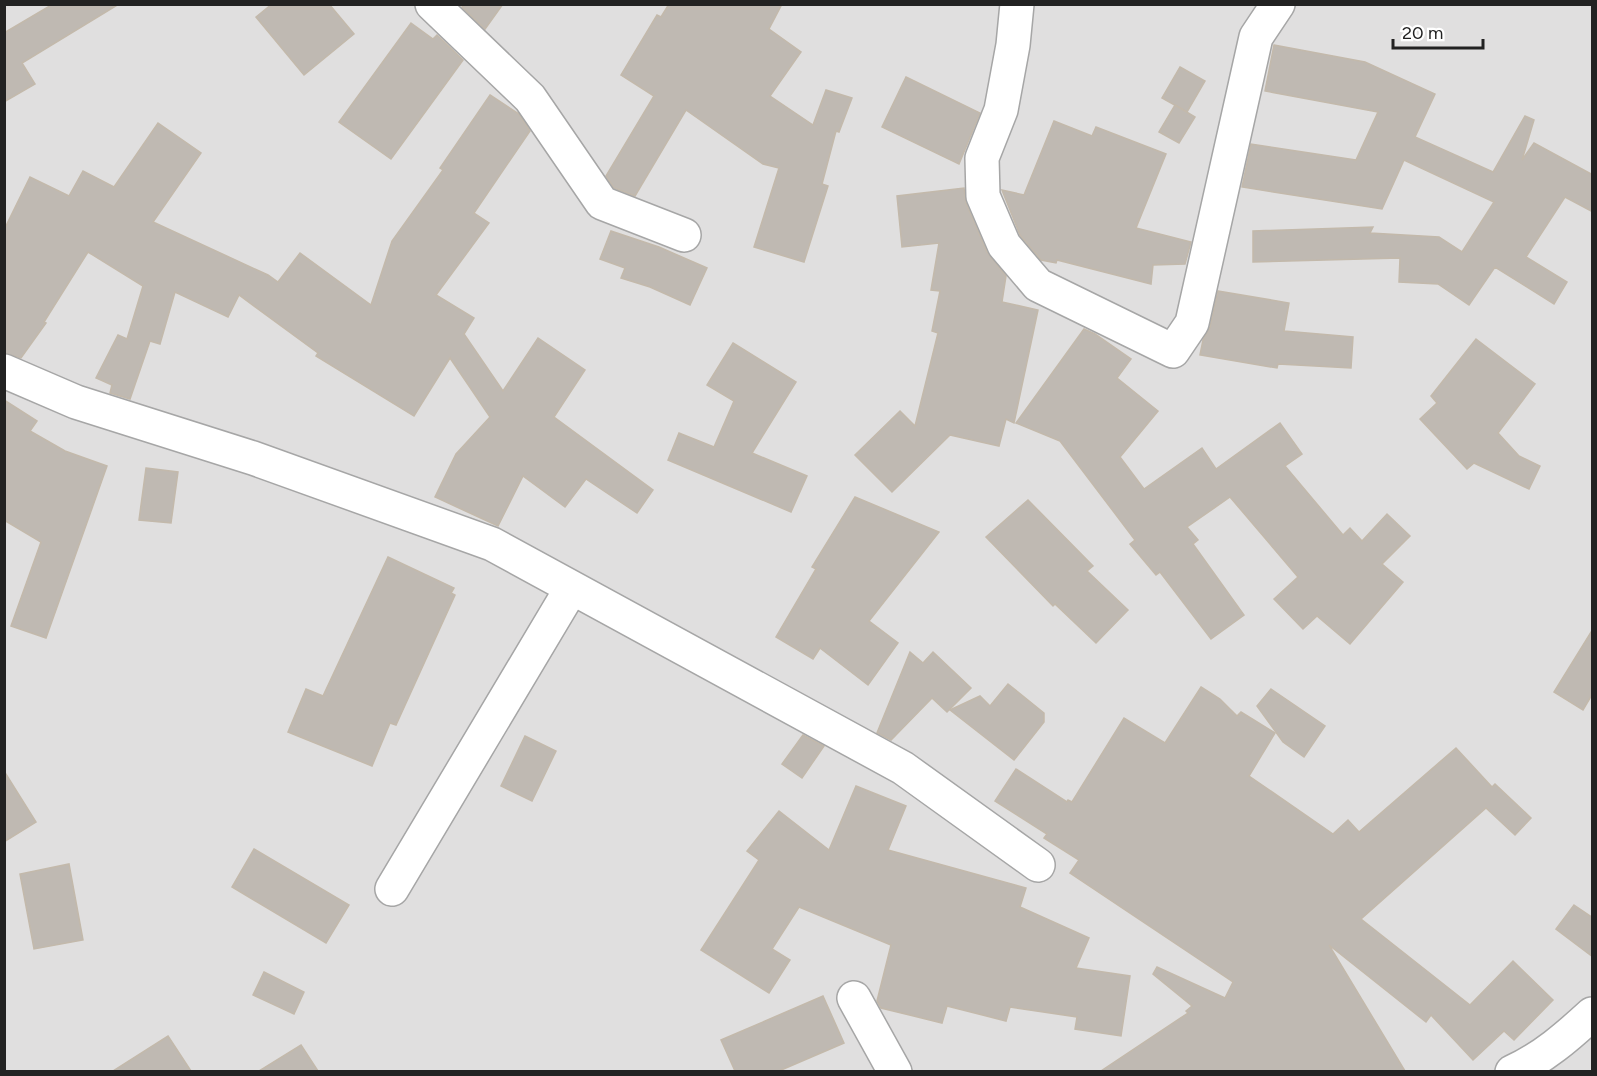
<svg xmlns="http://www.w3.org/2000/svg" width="1597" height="1076" font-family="Figtree,sans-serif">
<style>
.residential{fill:#e0dfdf}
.building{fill:#bfb9b2;stroke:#c3b9ab;stroke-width:1.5}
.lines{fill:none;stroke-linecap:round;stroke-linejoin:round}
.minor-casing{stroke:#a6a6a6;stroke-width:36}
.minor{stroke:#fff;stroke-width:33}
</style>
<rect width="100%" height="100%" fill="#f2f0e9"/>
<!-- residential -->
<rect class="residential" x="5" y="5" width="1587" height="1066"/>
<!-- building -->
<g class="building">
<path d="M53,4h66l-97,59 13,21 -31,18v-69z"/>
<path d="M272,4h57l25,30 -50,41 -48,-58z"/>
<path d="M465,4h38l-18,25 -23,-22z"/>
<path d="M669,4h113l-13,25 32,23 -31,44 43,29 13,-35 26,8 -13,34 -3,-1 -14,53 6,2 -24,76 -50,-15 25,-79 -16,-4 -77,-54 -51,86 -21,-8 -8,-12 48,-80 -33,-21 36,-60 4,2z"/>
<path d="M411,23l22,16 4,-4 26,25 -72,99 -52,-37z"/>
<path d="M1274,45l91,17 70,32 -20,43 78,35 32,-56 9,4 -12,40 12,-17 59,32v37l-28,-15 -39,60 41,25 -13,22 -59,-37 -26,38 -31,-21 -39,-2 1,-24 -147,4v-31l120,-4 -3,6 69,4 23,15 32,-50 -90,-42 -22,49 -140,-22 9,-43 105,16 22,-48 -113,-21z"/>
<path d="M1180,67l25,14 -18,31 -25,-14z"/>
<path d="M906,77l74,36 -21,51 -77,-37z"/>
<path d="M490,95l29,19 11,17 -56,82 15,10 -53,72 38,23 -10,16 39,57 35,-53 47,32 -31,47 99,73 -16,23 -51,-34 -21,28 -42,-31 -25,50 -63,-29 21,-43 34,-37 -40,-59 -36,58 -98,-60 2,-3 -79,-58 -11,22 -53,-25 -15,52 -10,-3 -20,58 -20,-6 2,-8 -16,-7 22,-43 9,4 16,-53 -55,-34 -44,70 2,1 -25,35 -17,-5v-123l26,-53 39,19 14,-25 31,16 44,-64 43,30 -48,69 115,53 10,7 22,-29 71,52 21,-64 51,-71 -3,-2z"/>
<path d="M1175,105l20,12 -16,26 -20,-11z"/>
<path d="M1054,121l38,15 4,-9 70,27 -30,74 55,14 -6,22 -32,1 -2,19 -94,-24 -1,3 -15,-3 -21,-25 -18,-45 22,5z"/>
<path d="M964,188l2,15 21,49 19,24 -4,26 36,8 -24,113 -8,-4 -7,27 -49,-11 -58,57 -37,-37 45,-44 15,15 23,-93 -6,-2 8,-40 -9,-1 8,-47 -37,4 -5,-51z"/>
<path d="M611,231l48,16 48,21 -17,37 -40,-18 -29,-9 4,-10 -25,-9z"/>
<path d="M1218,291l71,12 -5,28 69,6 -2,31 -73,-4 -1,4 -77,-13 3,-15 7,-13z"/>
<path d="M1084,329l11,5 36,25 -14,19 41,33 -38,46 24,32 58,-41 14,21 64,-46 22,31 -17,12 58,69 7,-7 12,13 25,-27 23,22 -28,28 21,18 -53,62 -33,-28 -14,13 -29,-30 24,-22 -68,-80 -43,30 11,13 -5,4 51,71 -33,24 -51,-67 -4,3 -26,-31 5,-4 -75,-99 -44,-18z"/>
<path d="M1476,339l59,45 -37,49 21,23 21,10 -11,23 -55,-26 -7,6 -47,-50 17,-16 -6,-7z"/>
<path d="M733,343l63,39 -44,71 55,23 -16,36 -123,-52 11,-27 35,14 20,-46 -27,-16z"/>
<path d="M4,400l33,21 -7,10 35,20 42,15 -61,172 -35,-12 30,-84 -37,-22z"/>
<path d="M146,468l32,4 -7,51 -32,-3z"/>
<path d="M855,497l84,35 -70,89 29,22 -30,42 -48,-37 -7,11 -37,-22 40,-68 -4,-2z"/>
<path d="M1028,500l65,66 -6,5 41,39 -32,33 -41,-39 -2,2 -67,-69z"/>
<path d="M388,557l66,31 -3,5 4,2 -59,130 -6,-2 -18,43 -84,-34 18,-43 17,7z"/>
<path d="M1593,629v64l-10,17 -29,-18z"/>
<path d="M910,652l13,11 10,-11 38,36 -24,24 -15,-14 -41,42 -14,-7z"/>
<path d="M1008,684l36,29v9l-30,38 -64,-50 30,-14 10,10z"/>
<path d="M1201,687l19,12 17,17 4,-4 34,21 -26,43 84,58 15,-14 11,12 97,-84 36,39 3,-3 36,34 -16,17 -29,-27 -125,111 109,86 43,-44 40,39 -39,40 -10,-9 -31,29 -42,-45 -5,7 -97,-77 76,126h-304l87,-58 -2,-2 6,-5 -39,-32 4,-7 68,31 8,-16 -163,-109 9,-13 -35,-22 3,-4 -52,-33 21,-32 51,33 1,-2 4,2 52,-84 41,25z"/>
<path d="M1271,689l54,37 -21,31 -21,-15 -26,-36z"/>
<path d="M803,735l21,11 -22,32 -20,-14z"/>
<path d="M525,736l31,15 -24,50 -31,-15z"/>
<path d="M4,771l32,51 -32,20z"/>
<path d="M856,786l50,20 -18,44 138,38 -6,19 69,31 -13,30 54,8 -9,60 -46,-7 2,-12 -67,-10 -4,14 -59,-15 -5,17 -61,-15 -4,-7 14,-56 -92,-38 -27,42 18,11 -21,33 -68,-43 58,-90 -12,-9 32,-40 50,39z"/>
<path d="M254,849l95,56 -23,38 -94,-56z"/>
<path d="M69,864l14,76 -49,9 -14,-75z"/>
<path d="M1574,905l19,13v39l-37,-28z"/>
<path d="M264,972l40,20 -10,22 -41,-19z"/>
<path d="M823,996l21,47 -65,28h-44l-14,-31z"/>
<path d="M168,1036l23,35h-78z"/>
<path d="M301,1045l17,26h-59z"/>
</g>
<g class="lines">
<defs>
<g id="minor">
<path d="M432,4l98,94 72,105 82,32"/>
<path d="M1017,4l-4,41 -12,65 -19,48 1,38 21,49 34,40 135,66 19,-28 64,-286 22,-33"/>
<path d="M4,371l72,31 177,56 239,86 411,224 135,97"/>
<path d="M392,889l179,-300"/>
<path d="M854,998l41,74"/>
<path d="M1512,1072c31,-14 56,-36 80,-58"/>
</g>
</defs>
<!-- minor casing -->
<use href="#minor" class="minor-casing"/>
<!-- minor -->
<use href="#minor" class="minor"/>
</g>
<!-- border -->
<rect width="1597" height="1076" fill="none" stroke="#222222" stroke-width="12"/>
<!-- scale -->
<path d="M1393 39v9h90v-9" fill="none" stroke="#222222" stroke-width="3"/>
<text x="1402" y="39" font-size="18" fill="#222222" stroke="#ffffff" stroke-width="4.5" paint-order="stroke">20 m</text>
</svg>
